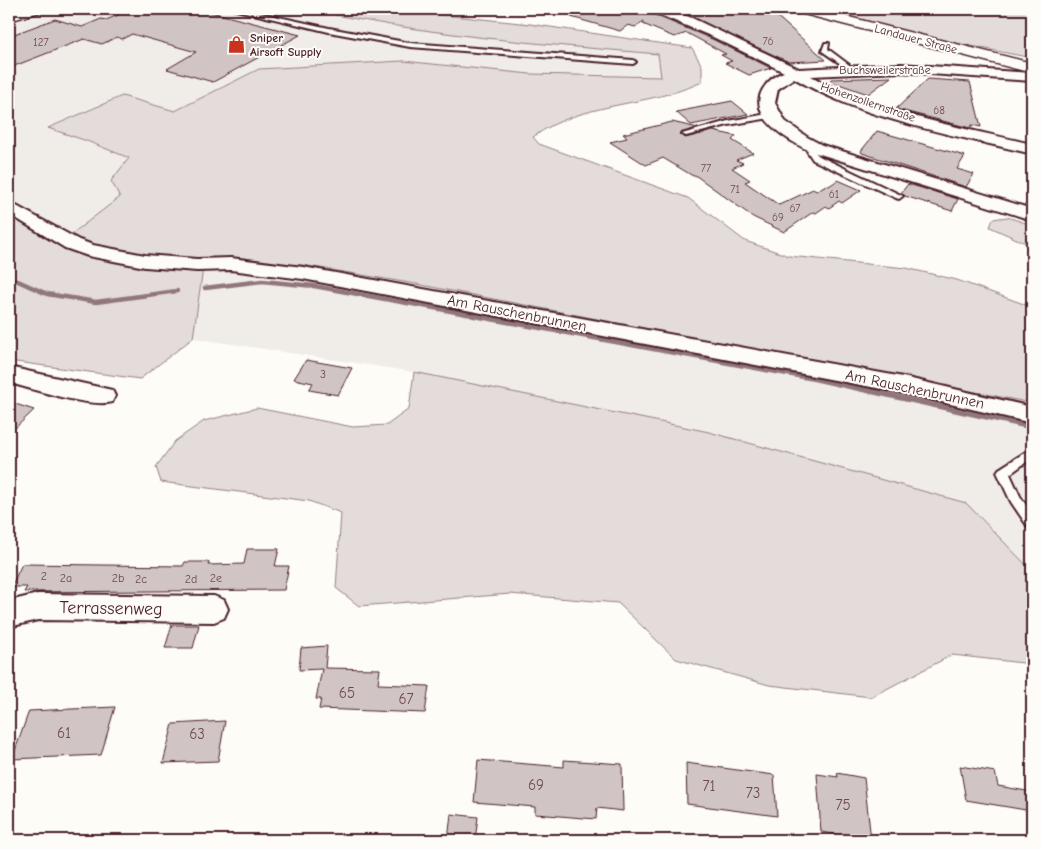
<svg xmlns="http://www.w3.org/2000/svg" width="1041" height="849" font-family="'Comic Neue',sans-serif">
<style>
.built{fill:#f0ece8}
.green{fill:#e3dcda;stroke:#967e82}
.lines{fill:none;stroke-linecap:round;stroke-linejoin:round}
.stream-far1{stroke:#91777b;stroke-width:4.5}
.stream{stroke:#91777b;stroke-width:5.5}
.building{fill:#d0c5c4;stroke:#4a1f2b}
.lane-casing{stroke:#4a1f2b;stroke-width:4}
.street-casing{stroke:#4a1f2b;stroke-width:4}
.secondary-casing{stroke:#4a1f2b;stroke-width:3}
.lane{fill:#fdfcf7;fill-rule:evenodd}
.street{fill:#fdfcf7;fill-rule:evenodd}
.secondary{fill:#fdfcf7;fill-rule:evenodd}
.labels{text-anchor:middle;stroke-width:4;stroke-linejoin:round;paint-order:stroke}
.far-number-label{font-size:11px;fill:#6c4851}
.far-poi-label{font-size:12px;font-weight:bold;fill:#4a1f2b;stroke:#fdfcf7;text-anchor:start}
.far-street-label{font-size:12px;fill:#4a1f2b;stroke:#fdfcf7}
.number-label{font-size:12px;fill:#6c4851}
.street-label{font-size:15px;fill:#4a1f2b;stroke:#fdfcf7}
.near-number-label{font-size:15px;fill:#6c4851}
.near-street-label{font-size:18px;fill:#4a1f2b;stroke:#fdfcf7}
</style>
<rect width="100%" height="100%" fill="#fdfcf7"/>
<filter id="ink" filterUnits="userSpaceOnUse"><feTurbulence type="fractalNoise" baseFrequency=".02" numOctaves="2"/><feDisplacementMap in="SourceGraphic" scale="10" xChannelSelector="R" yChannelSelector="G"/><feConvolveMatrix kernelMatrix="1 2 1 2 8 2 1 2 1" color-interpolation-filters="sRGB"/></filter>
<g filter="url(#ink)">
<!-- built -->
<g class="built">
<path d="M43,9h265l58,13 98,13 194,19 3,23 -131,-3 -127,-13 -144,8 -84,42 -54,-15 -72,31 80,31 -9,39 -51,39 -60,-35v-181z"/>
<path d="M302,265l114,19 616,119v168l-66,-68 -552,-131 -221,-34 10,-70z"/>
</g>
<!-- green -->
<g class="green">
<path d="M308,9h78l144,15 162,24 10,18v16c-53,25 -120,19 -169,55l6,7 149,54 57,43 44,15 117,12 51,12 75,27v96l-616,-119 -114,-19 -87,-2 -92,-10 -44,-10 -10,-7 51,-39 -9,-16 18,-23 -42,-17 -39,-13 74,-32 53,15 84,-42 144,-8 127,13 131,3 -3,-23c-117,-10 -236,-19 -350,-45z"/>
<path d="M783,9h249v49l-223,-44z"/>
<path d="M9,214l44,23 150,31 -10,70 -53,41 -131,-18z"/>
<path d="M1007,217l25,8v21l-42,-19 3,-8z"/>
<path d="M414,372l295,60 257,71 66,68v93l-80,-9 -81,42 -102,-12 -93,-26 -58,-56 -108,-9 -151,12 -23,-18 5,-75 -32,-12 -148,-19 -5,-15 19,-26 29,-20 53,-13 96,19 34,-2 22,-16z"/>
</g>
<g class="lines">
<!-- stream-far1 -->
<g class="stream-far1">
<path d="M9,277l38,17 49,8 81,-11"/>
<path d="M205,288l57,-7 52,5 164,30"/>
</g>
<!-- stream -->
<path class="stream" d="M472,315l340,63 220,49"/>
</g>
<!-- building -->
<g class="building">
<path d="M133,9h66l101,26 -87,47 -46,-13 29,-17 -64,-18 -10,5 -5,-2 -15,7 -18,-5 -75,29v-32l46,-17 27,8 19,-8 5,1z"/>
<path d="M572,9l42,4 6,-4 25,3v-3h4l3,5 60,25 59,29 -22,7 -24,-12 7,-2 -11,-6 5,-1 -39,-21 -13,4 -31,-13 1,-3 -9,6 -7,-2 -8,6 -49,-14z"/>
<path d="M673,9h84l15,3 54,48 -37,2z"/>
<path d="M891,77l-23,17 -38,-13 1,-2z"/>
<path d="M928,79l42,3 11,45 -9,-2 -2,3 -74,-19z"/>
<path d="M732,101l16,13 -57,11 -15,-13z"/>
<path d="M672,122l26,6 -18,5 5,5 28,-7 23,5 -4,4 21,13 -17,7 7,3 -11,5 18,12 -5,2 34,23 34,-16 3,2 10,-6 3,1 9,-6 23,10 -19,13 -3,-2 -10,7 -3,-2 -10,7 -3,-1 -29,20 -31,-15 -58,-42 -2,1 -30,-18 -17,7 -36,-23 17,-4 -4,-4z"/>
<path d="M877,131l88,25 -8,13 17,5 -8,13 -104,-34 -1,-2z"/>
<path d="M908,184l50,15 -6,12 -47,-15 -4,-3z"/>
<path d="M306,360l46,8 -14,27 -29,-5 4,-7 -19,-4z"/>
<path d="M9,402l25,8 -25,24z"/>
<path d="M247,549h32l-4,17h14l-5,24 -260,2 3,-5h-16l11,-23 161,2 2,-4h24l-1,3 36,-1z"/>
<path d="M172,625h27l-6,23h-28z"/>
<path d="M327,646l-2,22 55,1 -2,15 51,2 -4,27 -106,-4 2,-10h-5l6,-30 -23,1 2,-22z"/>
<path d="M115,707l-14,48 -89,4 17,-48z"/>
<path d="M225,721l-7,40 -55,2 10,-39z"/>
<path d="M478,760l86,7v-7l58,4 1,47 -26,-3 -1,11 -61,-5v-7l-61,-5z"/>
<path d="M686,763l88,12 3,41 -90,-12z"/>
<path d="M960,766l35,6 3,14 34,6v19l-66,-11z"/>
<path d="M837,773l27,5 7,62 -50,-8 -4,-58 21,3z"/>
<path d="M451,814l27,3 -3,23h-27z"/>
</g>
<g class="lines">
<defs>
<g id="lane">
<path d="M232,9h10l87,19 81,15 223,17 3,2 -3,2 -223,-17 -81,-15z"/>
<path d="M825,43h4l-1,6 24,18v2h-4l-26,-18z"/>
<path d="M773,113l4,2 -1,2 -48,8 -42,11 -4,-2 46,-13z"/>
<path d="M813,146l7,2 -5,4 4,4 84,40 -4,3 -3,-1 -83,-38 -6,-9z"/>
<path d="M1032,448v10l-22,16 10,22 12,18v14l-4,-1 -17,-25 -14,-30 2,-3z"/>
</g>
<g id="street">
<path d="M651,9h17l24,9 107,51 102,-5 131,9v8l-131,-9 -90,4c65,37 149,51 221,68v10c-77,-19 -169,-34 -238,-76l-16,11 -3,14 10,18 22,16 15,8 210,64v11l-222,-69c-19,-9 -64,-34 -47,-62 5,-8 12,-14 21,-17l-71,-35 -60,-25z"/>
<path d="M9,202l70,38 14,5 52,10 52,4 34,-1 72,9 600,110 129,30v16l-129,-30 -600,-114 -72,-9 -34,1 -52,-4 -57,-11 -23,-8 -56,-34z"/>
<path d="M9,367l103,23 3,6 -3,6c-23,6 -78,-13 -103,-19z"/>
<path d="M38,594l176,2 10,4 4,9 -4,9 -10,4 -176,-2 -29,7v-26z"/>
</g>
<g id="secondary">
<path d="M21,9h21l-2,3 -31,9v-9z"/>
<path d="M794,9h23l215,54v10l-236,-61z"/>
</g>
</defs>
<!-- lane casing -->
<use href="#lane" class="lane-casing"/>
<!-- street casing -->
<use href="#street" class="street-casing"/>
<!-- secondary casing -->
<use href="#secondary" class="secondary-casing"/>
<!-- lane -->
<use href="#lane" class="lane"/>
<!-- street -->
<use href="#street" class="street"/>
<!-- secondary -->
<use href="#secondary" class="secondary"/>
</g>
</g>
<!-- icons -->
<defs>
<symbol id="shop-bare" viewBox="-9 -9 18 18"><path d="M-5-2.5h2.3a2.7 3.5 0 0 1 5.4 0H5L5.5 6h-11ZM-1.5-2.5h3a1.5 2.3 0 0 0-3 0Z" fill="#c8321e" stroke="#fdfcf7" stroke-width="2.5" paint-order="stroke"/></symbol>
</defs>
<g fill-rule="evenodd">
<use href="#shop-bare" x="224" y="32" width="25" height="25"/>
</g>
<g class="labels">
<!-- far-number labels -->
<g class="far-number-label">
<text x="768" y="45">76</text>
<text x="41" y="46">127</text>
<text x="939" y="114">68</text>
<text x="706" y="172">77</text>
<text x="735" y="193">71</text>
<text x="834" y="198">61</text>
<text x="795" y="212">67</text>
<text x="778" y="221">69</text>
</g>
<!-- far-poi labels -->
<g class="far-poi-label">
<text x="250" y="42">Sniper<tspan x="250" dy="14">Airsoft Supply</tspan></text>
</g>
<!-- far-street labels -->
<g class="far-street-label">
<text transform="translate(916 39) rotate(15)" y="4">Landauer Straße</text>
<text x="885" y="74">Buchsweilerstraße</text>
<text transform="translate(868 102) rotate(19)" y="4">Hohenzollernstraße</text>
</g>
<!-- number labels -->
<g class="number-label">
<text x="323" y="378">3</text>
<text x="44" y="580">2</text>
<text x="66" y="582">2a</text>
<text x="118" y="582">2b</text>
<text x="216" y="582">2e</text>
<text x="141" y="583">2c</text>
<text x="191" y="583">2d</text>
</g>
<!-- street labels -->
<g class="street-label">
<text transform="translate(517 313) rotate(11)" y="5">Am Rauschenbrunnen</text>
<text transform="translate(915 389) rotate(12)" y="5">Am Rauschenbrunnen</text>
</g>
<!-- near-number labels -->
<g class="near-number-label">
<text x="347" y="698">65</text>
<text x="406" y="704">67</text>
<text x="64" y="738">61</text>
<text x="197" y="739">63</text>
<text x="536" y="790">69</text>
<text x="709" y="791">71</text>
<text x="753" y="798">73</text>
<text x="843" y="810">75</text>
</g>
<!-- near-street labels -->
<g class="near-street-label">
<text transform="translate(111 608) rotate(1)" y="6">Terrassenweg</text>
</g>
</g>
<!-- margin -->
<rect width="1041" height="849" fill="none" stroke="#fdfcf7" stroke-width="30"/>
<rect x="15" y="15" width="1011" height="819" fill="none" stroke="#4a1f2b" stroke-width="2" filter="url(#ink)"/>
</svg>
